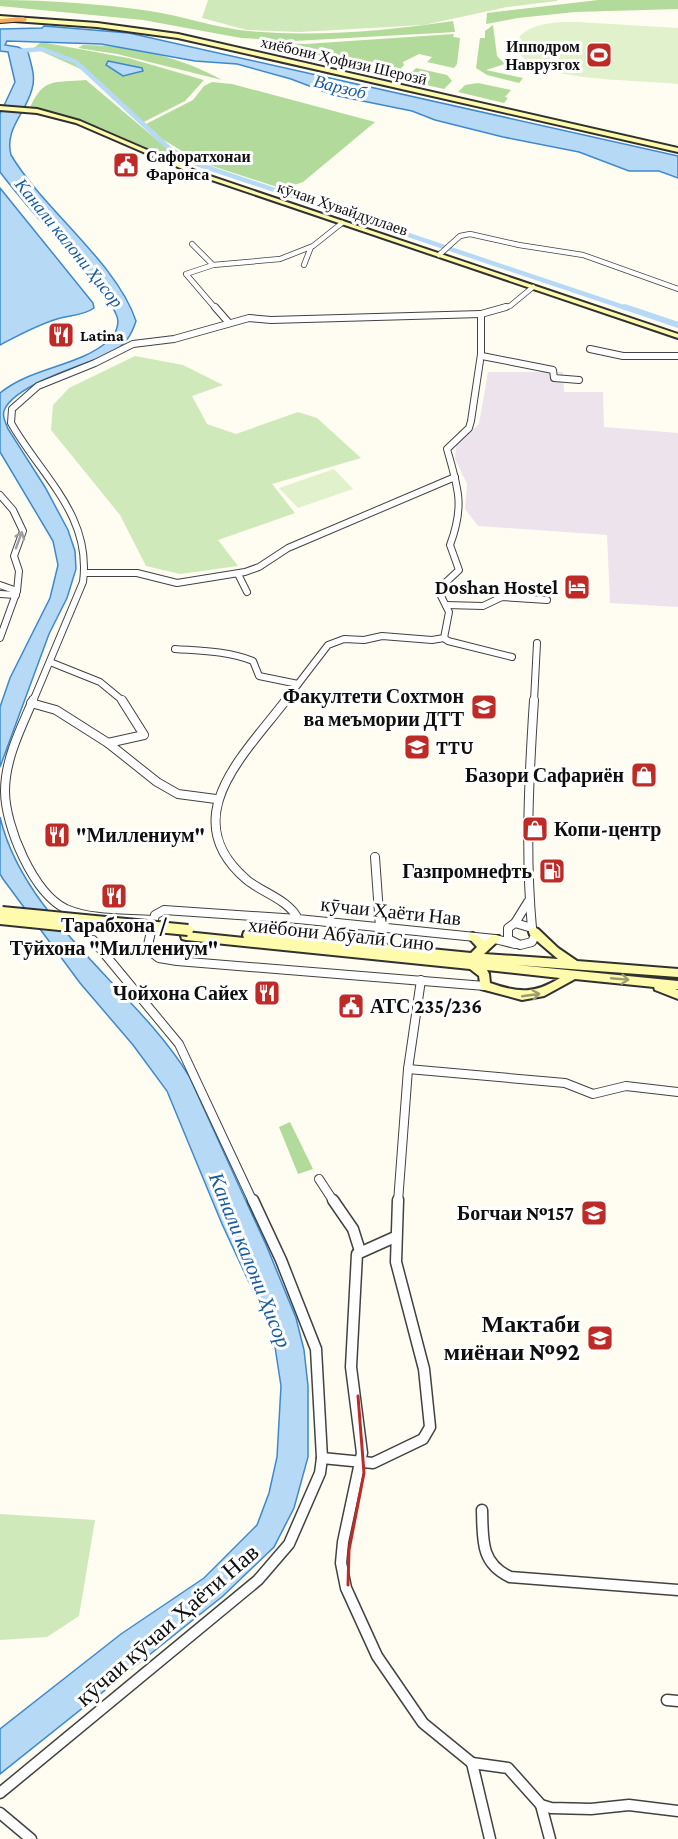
<svg xmlns="http://www.w3.org/2000/svg" width="678" height="1839" font-family="'Crimson Pro',serif">
<style>
.industrial{fill:#ede3ed}
.green{fill:#cfe9ba}
.forest{fill:#b2da9a}
.pitch{fill:#e1f1cc}
.water{fill:#b6d9f6;stroke:#3e89cc;stroke-width:1.5}
.lines{fill:none;stroke-linecap:round;stroke-linejoin:round}
.canal-far1{stroke:#b6d9f6;stroke-width:4.5}
.canal{stroke:#b6d9f6;stroke-width:6}
.street-far3-casing{stroke:#424242;stroke-width:6}
.street-far2-casing{stroke:#424242;stroke-width:8}
.street-far1-casing{stroke:#424242;stroke-width:10}
.street-casing{stroke:#424242;stroke-width:13}
.secondary-casing{stroke:#313131;stroke-width:4}
.highway-casing{stroke:#202020;stroke-width:2}
.street-far3{stroke:#fff;stroke-width:4.5}
.street-far2{stroke:#fff;stroke-width:6}
.street-far1{stroke:#fff;stroke-width:8}
.street{stroke:#fff;stroke-width:10}
.secondary{fill:#fefbad;fill-rule:evenodd}
.highway{fill:#f3ab5b;fill-rule:evenodd}
.rail{stroke:#be2b27;stroke-width:3}
.secondary-bridge-casing{stroke:#313131;stroke-width:14;stroke-linecap:butt}
.secondary-bridge{stroke:#fefbad;stroke-width:10}
.oneway{stroke:#9f9f9f}
.oneway2{stroke:#9e9d6e}
.labels{text-anchor:middle;stroke-width:6;stroke-linejoin:round;paint-order:stroke}
.far-poi-label{font-size:16px;font-weight:bold;fill:#0f0f0f;stroke:#fff;text-anchor:start}
.far-street-label{font-size:16px;fill:#0f0f0f;stroke:#fff}
.far-water-label{font-size:18px;font-style:italic;fill:#185ba0;stroke:#fff}
.poi-label{font-size:20px;font-weight:bold;fill:#0f0f0f;stroke:#fff;text-anchor:end}
.street-label{font-size:20px;fill:#0f0f0f;stroke:#fff}
.water-label{font-size:21px;font-style:italic;fill:#185ba0;stroke:#fff}
.near-poi-label{font-size:24px;font-weight:bold;fill:#0f0f0f;stroke:#fff;text-anchor:end}
.near-street-label{font-size:24px;fill:#0f0f0f;stroke:#fff}
</style>
<rect width="100%" height="100%" fill="#fffdf1"/>
<!-- industrial -->
<path class="industrial" d="M488,372h75l1,20h39l1,35 74,6v174l-68,-4 -3,-68 -129,-9 -13,-17 2,-25 -12,-25 1,-13 23,-22z"/>
<!-- green -->
<g class="green">
<path d="M208,0h349v1l-50,6 -83,18 -125,7 -52,-2 -45,-12z"/>
<path d="M135,356l48,9 40,20 -31,11 15,28 29,10 62,-22 19,6 44,40 -89,26 23,29 -77,27 20,26 -58,8 -34,-8 -26,-51 -69,-85 2,-25 16,-17z"/>
<path d="M0,1514l95,6 -16,96 -32,21 -47,3z"/>
</g>
<!-- forest -->
<g class="forest">
<path d="M0,0c50,0 101,4 150,11 33,5 66,17 98,20 66,6 140,0 205,-10l2,11 -161,9 -53,-3 -98,-18 -143,-14z"/>
<path d="M598,0h80v9l-103,3 -57,6 -32,6 1,-11z"/>
<path d="M493,25l4,31 8,8 -19,6 37,8 -4,5 -32,-8 -11,-7 4,-30h5v-7z"/>
<path d="M454,34l-1,3 7,1 -3,26 -3,4 -27,-6 5,-5 -13,-3 -16,8 1,3 -7,8 -136,-31 44,2z"/>
<path d="M41,42l87,16 76,22 -19,21 -45,23 -57,-54 -49,-22z"/>
<path d="M83,45c47,0 98,12 139,35l-105,-26 -39,-6z"/>
<path d="M416,68l31,7 5,6 -8,8 -40,-9z"/>
<path d="M86,80l83,70 -9,4 -61,-27 -70,-17c14,-33 24,-27 57,-30z"/>
<path d="M212,82l20,2 143,38 -72,60 -20,7 -83,-27 -38,-23 -16,-15 47,-24 11,-14z"/>
<path d="M478,83l33,7 -6,7 3,1 -4,5 -46,-11 7,-7z"/>
<path d="M290,1122l23,47 -15,5 -19,-47z"/>
</g>
<!-- pitch -->
<g class="pitch">
<path d="M577,22l101,6v56c-42,-4 -98,-3 -137,-16 -21,-6 -37,-28 -9,-40 14,-6 30,-6 45,-6z"/>
<path d="M334,469l19,20 -55,19 -19,-20z"/>
</g>
<!-- water -->
<g class="water">
<path d="M44,26l85,7 549,123v22l-19,-7h-30l-50,-19 -76,-15 -68,-17 -23,-9 -79,-16 -42,-16 -54,-15 -42,-3 -94,-17 -94,-3 -2,4 13,2 10,5c3,12 8,25 4,37 -6,24 -28,40 -21,66 33,55 106,108 125,166 -5,16 -12,24 -25,33 -25,9 -99,32 -107,57 -2,6 2,12 4,18l37,58 23,43 7,21 1,18 -9,29 -18,36 -49,133v-60l10,-29 40,-80 8,-33 -5,-24 -53,-89v-59c32,-26 77,-26 107,-51 8,-6 14,-18 9,-28 -4,-10 -15,-20 -22,-29 -29,-40 -65,-74 -94,-113v-58l15,-32 -7,-30 -8,-1v-22l42,-1z"/>
<path d="M108,61l34,7 1,3 -20,5 -17,-11z"/>
<path d="M0,188l93,115 1,5c-11,8 -24,7 -37,11 -20,6 -38,16 -57,26z"/>
<path d="M0,817c24,103 136,172 189,259l78,171 29,71 8,32 4,36v71l-14,51 -20,39 -51,49 -223,178v-45l121,-95 83,-56 53,-53 12,-32 8,-36 4,-71 -8,-52 -51,-110 -55,-133 -34,-46 -53,-62 -77,-104 -3,-5z"/>
</g>
<g class="lines">
<!-- canal-far1 -->
<path class="canal-far1" d="M18,51l24,-2 34,13 94,87 27,15 432,145"/>
<!-- canal -->
<path class="canal" d="M625,307l53,18"/>
<defs>
<g id="street-far3">
<path d="M192,244l21,21 67,-6 33,-13 29,-23"/>
<path d="M439,255l21,-19 10,-2 49,11 64,10 95,34"/>
<path d="M213,265l-27,9 30,35"/>
<path d="M304,265l7,-18"/>
<path d="M500,309l10,-3 23,-19"/>
</g>
<g id="street-far2">
<path d="M215,307l14,16"/>
<path d="M590,349l33,7h55"/>
<path d="M482,356l71,14 1,8 25,2"/>
<path d="M0,495l13,15 10,21 -9,25 5,15 -2,20 -17,47"/>
<path d="M85,573h52l40,10 68,-11 14,-5 29,-19 167,-71"/>
<path d="M238,574l9,18"/>
<path d="M0,585l17,6"/>
<path d="M0,594l16,1"/>
<path d="M446,605l37,1 19,-9 45,3"/>
<path d="M444,638l4,3 64,16"/>
<path d="M175,649c27,2 53,2 78,12l6,15 39,8"/>
<path d="M50,662l50,20 23,19"/>
<path d="M33,701l50,-119c9,-67 -42,-106 -72,-159l1,-14 26,-23 57,-23 38,-19 41,-5 75,-21 22,2 210,-6"/>
<path d="M285,701l43,-56 16,-6 20,1 18,-4 50,4 12,-2 5,-26 -9,-18 4,-10 15,-14 -9,-25c15,-40 8,-57 -3,-96l22,-21 2,-7 10,-67v-40l25,-7"/>
<path d="M534,701l3,-58"/>
</g>
<g id="street-far1">
<path d="M33,700c-12,28 -28,59 -28,91 0,35 28,102 61,118 25,11 59,9 86,11"/>
<path d="M122,700l22,35 -36,8 49,39 21,12 38,5"/>
<path d="M286,700c-41,54 -112,118 -39,180 16,13 42,20 51,39l197,20 20,5"/>
<path d="M31,703l25,7 52,33"/>
<path d="M375,857l5,70"/>
<path d="M298,919l-134,-9 -9,5 -8,34 12,9 18,3 308,25"/>
<path d="M515,923l17,5 3,7 -3,7 -12,3 -12,-6v-11z"/>
<path d="M515,923l13,-21"/>
<path d="M532,928c-7,-76 -3,-152 2,-228"/>
<path d="M93,940l86,104 74,158"/>
<path d="M408,1069l157,14 28,11 33,-8 52,6"/>
<path d="M319,1179l15,23"/>
<path d="M398,1202l10,-133 13,-89"/>
</g>
<g id="street">
<path d="M253,1200l28,60 35,89 6,109"/>
<path d="M333,1200l20,29 7,22"/>
<path d="M395,1237l-38,17 -6,113 11,86 -19,89 -2,21 5,25 31,68 46,67 49,40"/>
<path d="M482,1510c1,29 -2,53 28,67l168,13"/>
<path d="M667,1700l11,1"/>
<path d="M472,1763l36,5 33,37 10,3 40,1 38,-4 49,6"/>
<path d="M472,1763l18,76"/>
<path d="M0,1793l258,-213 31,-36 31,-71 2,-15 51,5 50,-24 7,-12 -6,-58 -28,-107 2,-62"/>
<path d="M541,1805l9,34"/>
<path d="M0,1813l31,26"/>
</g>
<g id="secondary">
<path d="M0,16l97,7 81,11 500,114v4l-500,-114 -81,-11 -97,-7z"/>
<path d="M0,106l37,3 43,12 118,51 480,162v4l-484,-164 -118,-51 -39,-10 -37,-3z"/>
<path d="M534,928l4,1 20,19 19,13 101,8v8l-161,-12 161,16v8h-3l3,1v9l-23,-9 -1,-3 -79,-8 -31,17 -22,4 -41,-11 -2,-13 -9,-7 -284,-29 -4,-1 -1,-3 1,-3 4,-1 58,6 -1,-3 1,-3 4,-1 223,22 6,-6 -9,-10 1,-3 4,-1 12,8 6,-5h8l1,3 -16,15 74,5 -28,-24 -1,-3 1,-3zM487,970l73,8c-26,16 -41,15 -70,5l-1,-9z"/>
</g>
<path id="highway" d="M23,17l4,2 -1,2 -26,2v-4z"/>
</defs>
<!-- street-far3 casing -->
<use href="#street-far3" class="street-far3-casing"/>
<!-- street-far2 casing -->
<use href="#street-far2" class="street-far2-casing"/>
<!-- street-far1 casing -->
<use href="#street-far1" class="street-far1-casing"/>
<!-- street casing -->
<use href="#street" class="street-casing"/>
<!-- secondary casing -->
<use href="#secondary" class="secondary-casing"/>
<!-- highway casing -->
<use href="#highway" class="highway-casing"/>
<!-- street-far3 -->
<use href="#street-far3" class="street-far3"/>
<!-- street-far2 -->
<use href="#street-far2" class="street-far2"/>
<!-- street-far1 -->
<use href="#street-far1" class="street-far1"/>
<!-- street -->
<use href="#street" class="street"/>
<!-- secondary -->
<use href="#secondary" class="secondary"/>
<!-- highway -->
<use href="#highway" class="highway"/>
<!-- rail -->
<path class="rail" d="M348,1585l1,-35 15,-77 -6,-77"/>
<defs>
<g id="secondary-bridge">
<path d="M2,912l186,18"/>
<path d="M0,919l89,9"/>
</g>
</defs>
<!-- secondary-bridge casing -->
<use href="#secondary-bridge" class="secondary-bridge-casing"/>
<!-- secondary-bridge -->
<use href="#secondary-bridge" class="secondary-bridge"/>
</g>
<!-- one-way arrows -->
<defs><path id="oneway-shaft" d="M-6 0H5M1.5-3L5.5 0L1.5 3" fill="none" stroke-width="1.6" stroke-linecap="round" stroke-linejoin="round" transform="scale(1.5)"/></defs>
<use class="oneway" href="#oneway-shaft" transform="translate(19 540) rotate(-70)"/>
<g class="oneway2">
<use href="#oneway-shaft" transform="translate(620 979) rotate(5)"/>
<use href="#oneway-shaft" transform="translate(531 995) rotate(-8)"/>
</g>
<!-- icons -->
<defs>
<symbol id="stadium-square" viewBox="-11 -11 22 22"><rect x="-9" y="-9" width="18" height="18" rx="4" fill="#be2b27" stroke="#fff"/><path d="M0-5a6.5 5 0 1 0 0 10a6.5 5 0 1 0 0-10ZM-3.5-1.8h7v3.6h-7Z" fill="#fff"/></symbol>
<symbol id="civic-square" viewBox="-11 -11 22 22"><rect x="-9" y="-9" width="18" height="18" rx="4" fill="#be2b27" stroke="#fff"/><path d="M-.6-6.5H3V-4.5H.6V-3L4-1V1h2V6H-6V1h2V-1L-.6-3ZM-1.2 2.5V6h2.4V2.5Z" fill="#fff"/></symbol>
<symbol id="restaurant-square" viewBox="-11 -11 22 22"><rect x="-9" y="-9" width="18" height="18" rx="4" fill="#be2b27" stroke="#fff"/><path d="M-5-6h1v4h1v-4h1v4h1v-4h1v5L-1.5 .5V6h-2V.5L-5-1ZM5-6V6H3V1.5H1.5Q1.5-4 5-6Z" fill="#fff"/></symbol>
<symbol id="hotel-square" viewBox="-11 -11 22 22"><rect x="-9" y="-9" width="18" height="18" rx="4" fill="#be2b27" stroke="#fff"/><path d="M-6-4.5h1.5V1H6V5H4.5V3h-9V5H-6ZM-4 0a1.8 1.8 0 1 1 3.6 0ZM.5 0V-2.5h3Q6-2.5 6 0Z" fill="#fff"/></symbol>
<symbol id="university-square" viewBox="-11 -11 22 22"><rect x="-9" y="-9" width="18" height="18" rx="4" fill="#be2b27" stroke="#fff"/><path d="M0-5L7-2L0 1L-7-2ZM-4 1L0 2.5L4 1V4Q0 6-4 4Z" fill="#fff"/></symbol>
<symbol id="shop-square" viewBox="-11 -11 22 22"><rect x="-9" y="-9" width="18" height="18" rx="4" fill="#be2b27" stroke="#fff"/><path d="M-5-2.5h2.3a2.7 3.5 0 0 1 5.4 0H5L5.5 6h-11ZM-1.5-2.5h3a1.5 2.3 0 0 0-3 0Z" fill="#fff"/></symbol>
<symbol id="fuel-square" viewBox="-11 -11 22 22"><rect x="-9" y="-9" width="18" height="18" rx="4" fill="#be2b27" stroke="#fff"/><path d="M-5.5-6h7V0h2V4h1.3V-2.5L3-4.5l.8-.8L6-3V5H2.5V1h-1V6h-7ZM-4.2-4.7v3.2H.2V-4.7Z" fill="#fff"/></symbol>
<symbol id="school-square" viewBox="-11 -11 22 22"><rect x="-9" y="-9" width="18" height="18" rx="4" fill="#be2b27" stroke="#fff"/><path d="M0-5L7-2L0 1L-7-2ZM-4 1L0 2.5L4 1V4Q0 6-4 4Z" fill="#fff"/></symbol>
</defs>
<g fill-rule="evenodd">
<use href="#stadium-square" x="584" y="40" width="30" height="30"/>
<use href="#civic-square" x="111" y="150" width="30" height="30"/>
<use href="#restaurant-square" x="46" y="320" width="30" height="30"/>
<use href="#hotel-square" x="562" y="572" width="30" height="30"/>
<use href="#university-square" x="469" y="692" width="30" height="30"/>
<use href="#university-square" x="402" y="732" width="30" height="30"/>
<use href="#shop-square" x="629" y="760" width="30" height="30"/>
<use href="#shop-square" x="520" y="814" width="30" height="30"/>
<use href="#restaurant-square" x="42" y="820" width="30" height="30"/>
<use href="#fuel-square" x="537" y="856" width="30" height="30"/>
<use href="#restaurant-square" x="99" y="881" width="30" height="30"/>
<use href="#restaurant-square" x="252" y="978" width="30" height="30"/>
<use href="#civic-square" x="336" y="991" width="30" height="30"/>
<use href="#school-square" x="579" y="1198" width="30" height="30"/>
<use href="#school-square" x="585" y="1323" width="30" height="30"/>
</g>
<g class="labels">
<!-- far-poi labels -->
<g class="far-poi-label">
<text x="580" y="52" text-anchor="end">Ипподром<tspan x="580" dy="18">Наврузгох</tspan></text>
<text x="146" y="162">Сафоратхонаи<tspan x="146" dy="18">Фаронса</tspan></text>
<text x="80" y="341">Latina</text>
</g>
<!-- far-street labels -->
<g class="far-street-label">
<text transform="translate(344 60) rotate(13)" y="6">хиёбони Ҳофизи Шерозӣ</text>
<text transform="translate(343 208) rotate(19)" y="6">кӯчаи Хувайдуллаев</text>
</g>
<!-- far-water labels -->
<g class="far-water-label">
<text transform="translate(340 87) rotate(14)" y="6">Варзоб</text>
<text transform="translate(69 243) rotate(51)" y="6">Канали калони Ҳисор</text>
</g>
<!-- poi labels -->
<g class="poi-label">
<text x="558" y="594">Doshan Hostel</text>
<text x="464" y="703">Факултети Сохтмон<tspan x="464" dy="23">ва меъмории ДТТ</tspan></text>
<text x="436" y="754" text-anchor="start">TTU</text>
<text x="624" y="782">Базори Сафариён</text>
<text x="554" y="836" text-anchor="start">Копи-центр</text>
<text x="76" y="842" text-anchor="start">"Миллениум"</text>
<text x="532" y="878">Газпромнефть</text>
<text x="114" y="932" text-anchor="middle">Тарабхона /<tspan x="114" dy="23">Тӯйхона "Миллениум"</tspan></text>
<text x="248" y="1000">Чойхона Сайех</text>
<text x="370" y="1013" text-anchor="start">АТС 235/236</text>
<text x="574" y="1220">Богчаи №157</text>
</g>
<!-- street labels -->
<g class="street-label">
<text transform="translate(391 911) rotate(6)" y="7">кӯчаи Ҳаёти Нав</text>
<text transform="translate(341 934) rotate(6)" y="7">хиёбони Абӯалӣ Сино</text>
</g>
<!-- water labels -->
<g class="water-label">
<text transform="translate(250 1260) rotate(68)" y="7">Канали калони Ҳисор</text>
</g>
<!-- near-poi labels -->
<g class="near-poi-label">
<text x="580" y="1332">Мактаби<tspan x="580" dy="28">миёнаи №92</tspan></text>
</g>
<!-- near-street labels -->
<g class="near-street-label">
<text transform="translate(167 1625) rotate(-41)" y="8">кӯчаи кӯчаи Ҳаёти Нав</text>
</g>
</g>
</svg>
